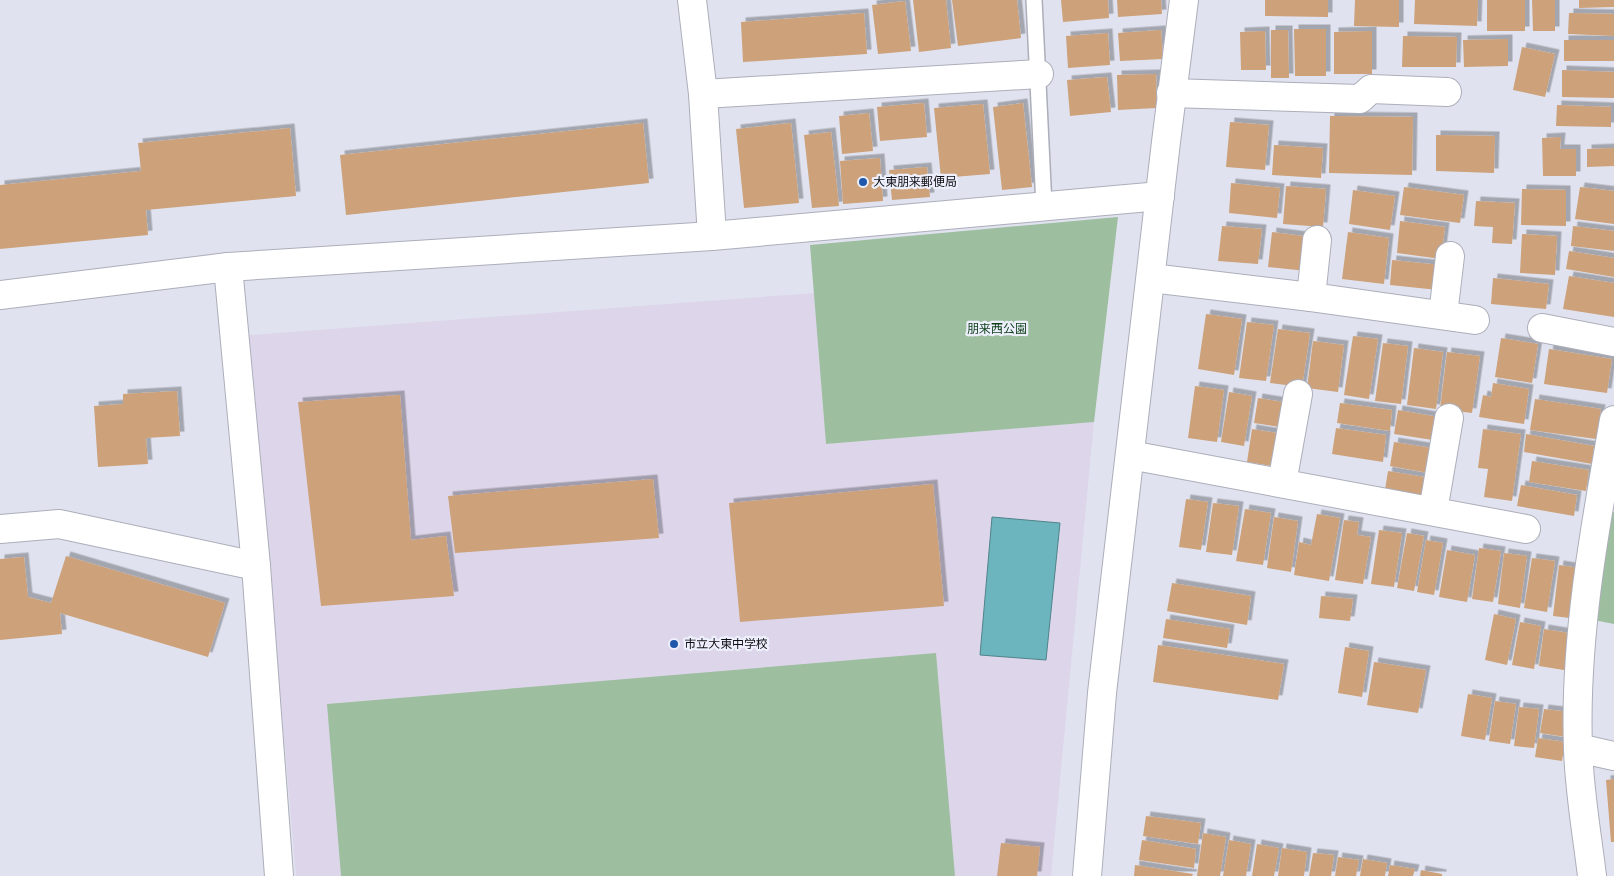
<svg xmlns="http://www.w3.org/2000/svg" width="1614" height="876" font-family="Inter,'Noto Sans JP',sans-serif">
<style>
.education{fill:#ddd6eb}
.green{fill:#9ebea0}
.water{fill:#6cb5be;stroke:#50838a}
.building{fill:#cda17a;filter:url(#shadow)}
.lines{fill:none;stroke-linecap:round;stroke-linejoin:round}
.lane-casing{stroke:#acaeba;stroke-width:18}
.street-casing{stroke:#acaeba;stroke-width:30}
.lane{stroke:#fff;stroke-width:15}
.street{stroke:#fff;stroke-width:28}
.poi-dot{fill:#1f58aa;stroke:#edf0fc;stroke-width:2}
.labels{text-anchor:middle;stroke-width:4.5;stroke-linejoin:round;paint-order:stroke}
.poi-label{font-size:12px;fill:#0d0e12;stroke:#edf0fc;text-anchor:start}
.park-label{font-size:12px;fill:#10401a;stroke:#edf0fc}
</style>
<defs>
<filter id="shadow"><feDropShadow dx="4.5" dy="-4.5" stdDeviation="0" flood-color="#0004"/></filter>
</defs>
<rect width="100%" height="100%" fill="#e0e3ef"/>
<!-- education -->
<path class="education" d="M814,293l12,151 268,-22 -43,454h-755l-47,-541z"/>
<!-- green -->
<g class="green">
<path d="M1118,217l-24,205 -268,22 -16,-199z"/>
<path d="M1608,511l6,1v112l-20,-4z"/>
<path d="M936,653l19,223h-614l-14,-172z"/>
</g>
<!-- water -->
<path class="water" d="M992,517l68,6 -14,137 -66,-5z"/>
<!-- building -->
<g class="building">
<path d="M913,0h33l5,48 -32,4z"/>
<path d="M952,0h65l4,38 -63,8z"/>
<path d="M1061,0h47l1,18 -46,4z"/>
<path d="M1117,0h44l1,14 -44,3z"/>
<path d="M1265,0h63v17l-63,-1z"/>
<path d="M1355,0h44v27l-45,-1z"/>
<path d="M1415,0h63l-1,26 -63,-2z"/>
<rect x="1487" y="0" width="38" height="31"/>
<path d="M1532,0h23v31h-22z"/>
<path d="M1579,0h35v7l-35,1z"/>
<path d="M905,1l6,50 -33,3 -6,-49z"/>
<path d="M864,13l3,41 -124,8 -2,-40z"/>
<path d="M1569,13l45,1v22l-46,-2z"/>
<path d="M1294,29h32v47h-31z"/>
<path d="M1161,30l2,29 -43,2 -2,-28z"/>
<path d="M1271,30h17l1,48h-18z"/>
<path d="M1265,31l1,39h-25l-1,-38z"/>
<path d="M1372,31v43h-38v-42z"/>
<path d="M1108,33l2,32 -42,3 -2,-32z"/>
<path d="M1403,36l54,1 -1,30h-54z"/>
<path d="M1508,39v27l-44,1 -1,-27z"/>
<rect x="1564" y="40" width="50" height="21"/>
<path d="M1522,47l33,7 -10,43 -32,-7z"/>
<path d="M1562,70l52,2v26l-52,-1z"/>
<path d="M1156,74l1,34 -39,2 -1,-35z"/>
<path d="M1107,77l4,35 -41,4 -3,-36z"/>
<path d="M924,103l3,34 -47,4 -3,-34z"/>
<path d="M1023,103l9,84 -30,3 -9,-83z"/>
<path d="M983,104l7,70 -49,4 -7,-70z"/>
<path d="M1557,105l54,2v20l-55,-1z"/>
<path d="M869,113l4,38 -31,3 -3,-38z"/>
<path d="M1330,116l83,1 -1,58 -83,-2z"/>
<path d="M1230,122l39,3 -4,45 -39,-3z"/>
<path d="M643,123l6,60 -303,32 -6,-60z"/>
<path d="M791,123l8,80 -55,5 -8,-79z"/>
<path d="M290,128l6,68 -150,14 2,25 -148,14v-64l141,-14 -3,-28z"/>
<path d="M831,132l8,74 -27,2 -8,-73z"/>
<path d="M1436,135l59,1 -1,37 -58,-2z"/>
<path d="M1561,137l-1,12h16v27h-33l-1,-38z"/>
<path d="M1274,145l49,3 -2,30 -49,-3z"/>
<path d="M1614,148v18l-27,1v-18z"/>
<path d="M880,158l3,43 -40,3 -3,-43z"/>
<path d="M927,167l3,30 -38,3 -3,-30z"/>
<path d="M1231,183l49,5 -3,30 -48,-5z"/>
<path d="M1286,186l40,3 -3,38 -40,-3z"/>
<path d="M1404,187l60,8 -4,28 -60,-8z"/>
<path d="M1580,187l34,4v33l-39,-5z"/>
<path d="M1522,189l44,1v36l-45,-1z"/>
<path d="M1353,190l42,6 -5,34 -41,-6z"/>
<path d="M1476,201l39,2 -3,41 -20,-1 1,-16 -19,-1z"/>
<path d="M1400,221l45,6 -4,32 -44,-6z"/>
<path d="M1222,226l40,3 -4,35 -40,-3z"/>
<path d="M1573,226l41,5v20l-43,-5z"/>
<path d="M1272,232l39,5 -4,34 -39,-4z"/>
<path d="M1348,232l41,6 -5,46 -42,-5z"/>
<path d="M1522,234l35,2 -2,39 -35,-2z"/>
<path d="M1569,251l45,7v19l-48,-8z"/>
<path d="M1392,260l48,5 -2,25 -48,-5z"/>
<path d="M1569,276l45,7v34l-51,-8z"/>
<path d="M1493,278l56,6 -3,25 -55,-5z"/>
<path d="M1206,314l36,5 -8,56 -36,-6z"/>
<path d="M1247,322l27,3 -8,56 -27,-3z"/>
<path d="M1278,329l32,4 -8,54 -32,-4z"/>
<path d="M1353,336l25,3 -9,60 -25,-4z"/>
<path d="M1501,338l37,6 -6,39 -37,-6z"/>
<path d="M1313,341l31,4 -6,47 -31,-4z"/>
<path d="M1383,343l25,3 -7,58 -26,-3z"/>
<path d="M1414,348l29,4 -7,57 -29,-4z"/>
<path d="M1549,349l63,10 -5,34 -63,-9z"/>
<path d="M1447,352l33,4 -8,57 -32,-4z"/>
<path d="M1493,383l36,6 -5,35 -45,-7 4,-22 8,2z"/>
<path d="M1195,386l29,4 -7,52 -29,-4z"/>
<path d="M177,391l3,45 -34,2 2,26 -50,3 -4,-61 29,-2v-10z"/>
<path d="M1229,392l23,4 -8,50 -23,-4z"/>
<path d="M400,395l11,145 35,-4 8,60 -133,10 -23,-204z"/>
<path d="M1258,398l32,5 -4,25 -32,-5z"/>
<path d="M1535,399l66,10 -5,30 -66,-9z"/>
<path d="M1340,403l52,7 -2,21 -53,-8z"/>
<path d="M1398,410l46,8 -5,23 -45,-7z"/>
<path d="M1336,428l50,7 -3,27 -51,-8z"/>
<path d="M1252,429l32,5 -5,33 -32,-5z"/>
<path d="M1483,429l38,5 -9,67 -28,-4 4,-28 -10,-1z"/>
<path d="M1526,434l68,12 -2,18 -68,-12z"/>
<path d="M1394,442l44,7 -4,25 -44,-8z"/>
<path d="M1532,461l57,9 -3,21 -57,-9z"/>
<path d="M1388,471l42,7 -3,18 -42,-6z"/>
<path d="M653,479l6,59 -204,15 -7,-57z"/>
<path d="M933,484l11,122 -204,16 -11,-119z"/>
<path d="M1521,485l56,10 -3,21 -57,-10z"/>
<path d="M1186,499l22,3 -7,48 -22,-3z"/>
<path d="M1213,503l26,3 -7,49 -26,-3z"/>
<path d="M1245,509l26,4 -8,52 -27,-4z"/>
<path d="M1317,514l23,4 -11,63 -35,-6 5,-33 12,3z"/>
<path d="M1274,517l24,4 -7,51 -24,-4z"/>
<path d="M1344,520l15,2 -2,13 14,2 -8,47 -28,-4z"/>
<path d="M1379,530l23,3 -8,54 -23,-3z"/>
<path d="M1407,533l17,3 -10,55 -17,-3z"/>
<path d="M1426,540l17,3 -9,52 -17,-3z"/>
<path d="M1479,548l22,3 -8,51 -21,-3z"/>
<path d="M1447,550l28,5 -8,47 -28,-5z"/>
<path d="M1504,553l23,3 -7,52 -22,-4z"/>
<path d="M66,556l159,47 -17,54 -148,-44 2,21 -62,6v-81l24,-2 4,40 23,6z"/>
<path d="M1532,558l23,3 -8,51 -23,-4z"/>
<path d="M1559,565l26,4 -7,50 -25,-3z"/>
<path d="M1172,583l79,13 -4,29 -80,-14z"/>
<path d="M1321,596l32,3 -3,22 -31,-3z"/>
<path d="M1494,614l22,5 -9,46 -22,-5z"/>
<path d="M1166,619l64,10 -3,19 -64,-10z"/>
<path d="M1520,622l21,4 -7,43 -22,-4z"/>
<path d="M1544,629l31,5 -5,37 -31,-5z"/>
<path d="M1158,645l126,19 -6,36 -125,-18z"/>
<path d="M1345,647l24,4 -7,46 -24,-4z"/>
<path d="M1374,662l52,8 -8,43 -51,-8z"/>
<path d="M1468,694l24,4 -7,42 -24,-4z"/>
<path d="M1495,701l21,3 -6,40 -21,-3z"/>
<path d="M1519,707l20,2 -5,39 -20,-2z"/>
<path d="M1544,709l25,3 -3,25 -26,-4z"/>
<path d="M1538,738l27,4 -3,19 -27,-4z"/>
<path d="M1614,779v63h-3l-5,-62z"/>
<path d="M1146,816l55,7 -3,21 -55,-8z"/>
<path d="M1203,833l23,4 -6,39h-23z"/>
<path d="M1142,840l54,9 -2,19 -55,-8z"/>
<path d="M1229,840l22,4 -5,32h-23z"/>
<path d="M1001,843l39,4 -3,29h-40z"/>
<path d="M1257,844l22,4 -5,28h-22z"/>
<path d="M1282,848l25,4 -3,24h-26z"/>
<path d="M1313,853l21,2 -3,21h-22z"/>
<path d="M1338,857l21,3 -3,16h-21z"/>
<path d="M1363,859l24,4 -2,13h-25z"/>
<path d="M1135,865l58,9 -1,2h-58z"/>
<path d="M1390,865l25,4 -2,7h-25z"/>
<path d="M1421,870l21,4v2h-22z"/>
</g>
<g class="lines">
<defs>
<path id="lane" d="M1034,0l10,206"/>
<g id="street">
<path d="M692,0l11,94 9,142"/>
<path d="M1171,93l189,6 11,-10 76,3"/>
<path d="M703,94l336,-20"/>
<path d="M228,267l28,299 23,310"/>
<path d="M1151,278l160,19 164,23"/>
<path d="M0,295l228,-28 484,-31 448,-40"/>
<path d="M1311,297l6,-57"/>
<path d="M1443,315l7,-59"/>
<path d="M1542,328l72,14"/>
<path d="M1130,455l396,74"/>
<path d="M1282,483l16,-89"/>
<path d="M1433,511l16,-93"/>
<path d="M0,529l59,-5 197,42"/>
<path d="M1578,748l36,8"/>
<path d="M1087,876l15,-183 64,-551 18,-142"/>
<path d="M1592,876c-5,-42 -13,-86 -14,-128 -4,-108 17,-222 36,-328"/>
</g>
</defs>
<!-- lane casing -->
<use href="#lane" class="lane-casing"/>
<!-- street casing -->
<use href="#street" class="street-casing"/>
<!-- lane -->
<use href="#lane" class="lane"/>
<!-- street -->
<use href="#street" class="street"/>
</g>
<!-- markers -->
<g class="poi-dot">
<circle cx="863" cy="182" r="5"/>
<circle cx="674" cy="644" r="5"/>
</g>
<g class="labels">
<!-- poi labels -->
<g class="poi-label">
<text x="873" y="186">大東朋来郵便局</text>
<text x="684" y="648">市立大東中学校</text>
</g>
<!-- park labels -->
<g class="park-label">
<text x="997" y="333">朋来西公園</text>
</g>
</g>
</svg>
